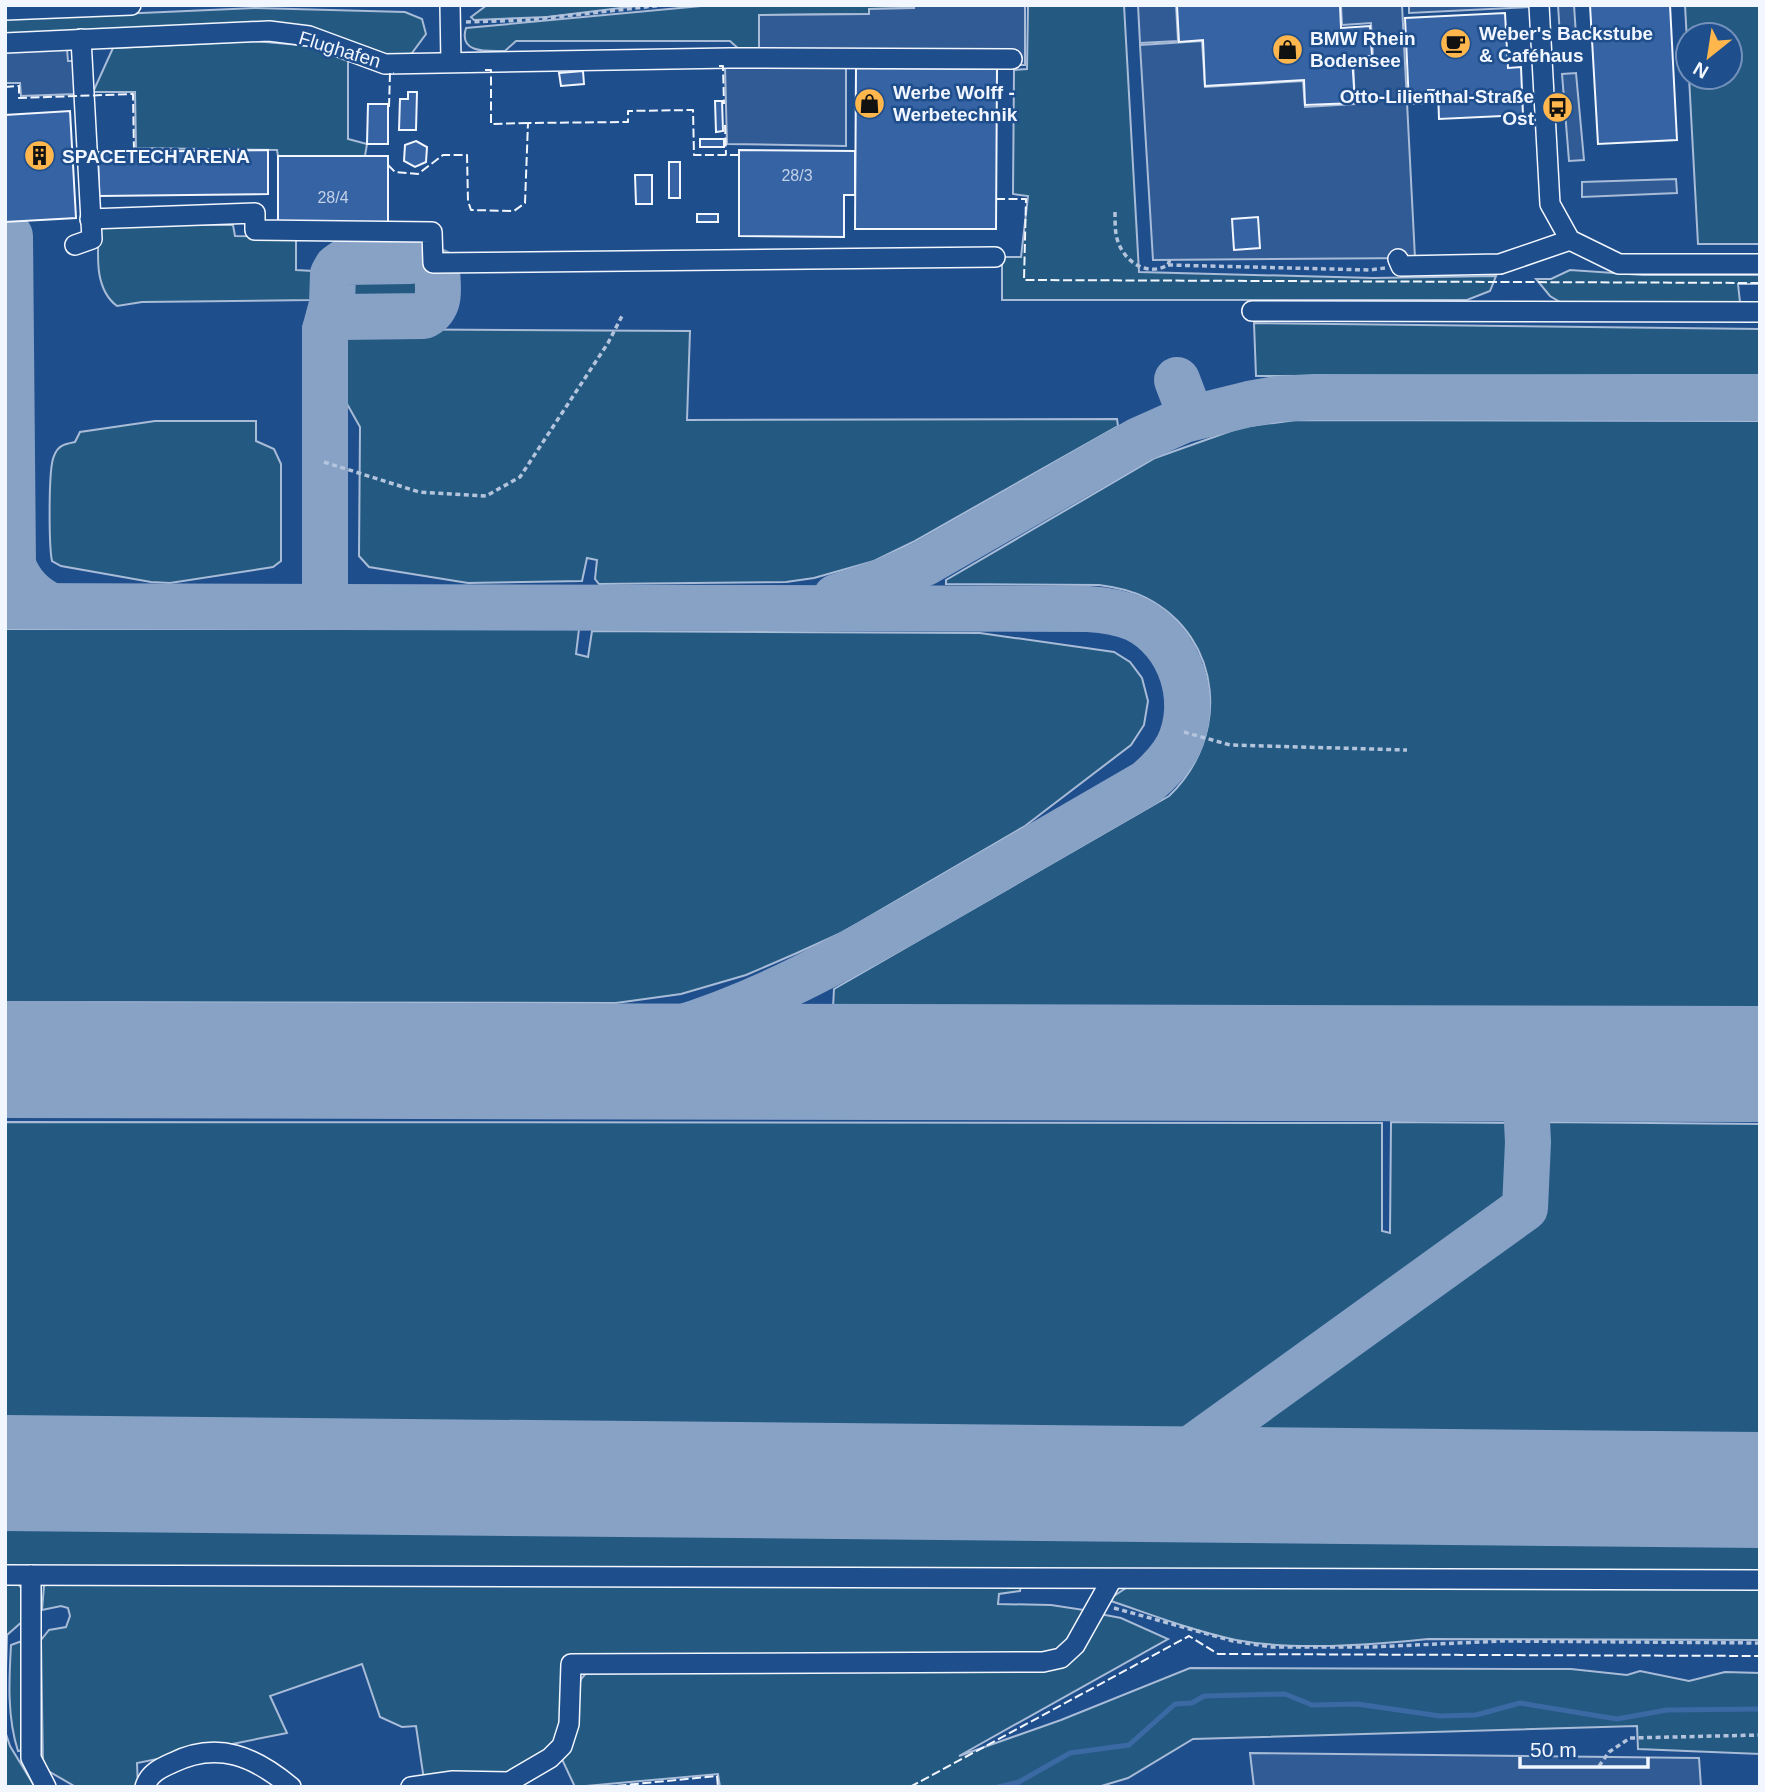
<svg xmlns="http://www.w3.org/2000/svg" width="1765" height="1792" font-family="Helvetica,sans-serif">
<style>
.green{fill:#245a82;stroke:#a8bbd7;stroke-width:2}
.parking{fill:#305b95;stroke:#a8bbd7;stroke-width:2}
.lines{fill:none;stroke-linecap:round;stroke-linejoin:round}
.stream{stroke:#3b69a3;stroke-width:5}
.taxiway{stroke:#88a2c6;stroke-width:46}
.runway{stroke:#88a2c6;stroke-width:116}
.building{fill:#3563a3;stroke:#f2f6ff;stroke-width:2}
.minor-casing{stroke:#f2f6ff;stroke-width:22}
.path{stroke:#b3c4dc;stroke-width:3.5;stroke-dasharray:5 3.5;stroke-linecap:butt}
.minor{stroke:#1f4e8c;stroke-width:19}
.fence{stroke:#f2f6ff;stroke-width:2;stroke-dasharray:9 3.5;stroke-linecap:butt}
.labels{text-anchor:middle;stroke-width:5;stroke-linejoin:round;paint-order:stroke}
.number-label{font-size:16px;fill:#c3d1e8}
.poi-label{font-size:19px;font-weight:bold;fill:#f2f6ff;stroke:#1f4e8c;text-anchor:start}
.street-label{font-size:19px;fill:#f2f6ff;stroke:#1f4e8c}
</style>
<rect width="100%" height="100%" fill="#1f4e8c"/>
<!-- green -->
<g class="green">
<path d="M487,5h158l-98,12 -73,3 -3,-3z"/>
<path d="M712,5h202v3l-44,1 -1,5 -110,1v36h-18l-11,-10h-214l-11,10c-17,0 -47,3 -39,-23z"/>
<path d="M1028,5h96l15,267 234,6 123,-2 -6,15 -23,9h-465v-43h19l7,-61 -15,-2 1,-124 13,-1z"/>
<path d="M1685,5h75v239h-62l-9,-167h41v-42h-42v25z"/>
<path d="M255,8l150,4 17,7 4,15 -14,19 -13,6 -93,-30 -301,6v-16z"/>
<path d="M254,41l57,5 37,14v79l19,5 -2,12h-87l-1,-6 -141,-2 -1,-56h-42l20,-44z"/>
<path d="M99,224l134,1 2,11 61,1v33l18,1 8,5 1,13 -12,11 -169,2 -25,4c-24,-18 -19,-54 -18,-82z"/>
<path d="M1570,270l73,5h117v9h-22l2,18h-180l-10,-6 -14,-17h15z"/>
<path d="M353,271l80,2 -2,25 -8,7 -71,-1 -7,-12v-14z"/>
<path d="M1254,323l506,6v46l-504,1z"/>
<path d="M342,329l348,2 -3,89 430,-1 1,7 -205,116 -39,19 -60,17 -28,4 -187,2 -4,-5 2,-19 -10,-2 -5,23 -114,2 -99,-16 -10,-11 1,-129 -18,-32z"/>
<path d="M1296,420l464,1v587h-927l1,-19 335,-193c61,-58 55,-158 -23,-198 -15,-8 -31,-11 -47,-13l-153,-1v-4l209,-122 87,-31z"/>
<path d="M155,421h101v20l18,8 7,15v97l-8,6 -103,16 -19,-1 -90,-16 -9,-5c-3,-14 -4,-93 2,-105 4,-11 11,-12 21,-14l5,-10z"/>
<path d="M5,629h574l-3,25 12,3 4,-26 388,2 134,19 16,10 12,16 6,23 -4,24 -13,20 -106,81 -184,107 -44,20 -51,22 -65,19 -65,9 -611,-1z"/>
<path d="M5,1122l1377,1v108l8,2 1,-111 132,1 6,45 13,-1 1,-45 217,2v450l-1755,-3z"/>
<path d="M48,1582l973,2 -1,7 -21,3 -1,10 53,1 33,5 -11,32 -18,12 -488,3 -10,89 -40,27 -93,7 -8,-54 -14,1 -22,-10 -18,-53 -92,32 17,37 -150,30 1,24h-62l-33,-19 -2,-128 8,-10 17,-3 4,-11 -2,-8 -7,-2 -19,4 2,-24z"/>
<path d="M5,1584h13l6,7v29l-17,15 -2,69z"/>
<path d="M1132,1584l628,1v55l-332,-1c-60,6 -133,12 -192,1 -43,-9 -86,-26 -128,-40z"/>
<path d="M1100,1614l21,4 47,21 -209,117 102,-36 129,-52 381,1 56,6 13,-4 49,10 36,-9 35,1v81l-122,-5 -1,-23 -444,13 -65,39 -30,9h-378l-2,-13 -143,13 -15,-32 21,-76 7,-8 452,-2z"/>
<path d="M22,1641l2,109 -6,1c-11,-34 -9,-71 -7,-106z"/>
<path d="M5,1731l5,15 25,41h-30z"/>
</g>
<!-- parking -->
<g class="parking">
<path d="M914,5h111v60h-179v81l-119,-2 -2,-77 34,-1v-51l110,-1v-5l45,-1z"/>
<path d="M1138,5h38l2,36 -38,2z"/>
<path d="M1341,5h61l13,253 -262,2 -13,-215 62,-4 3,46 98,-6 2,26 50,-3 -2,-46 20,-1 -2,-34 -29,2z"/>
<path d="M1409,5h122v2l-122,6z"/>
<path d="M1558,5h16l2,30 -16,1z"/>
<path d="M67,49l1,12h8l1,33 -56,2 -1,-13h-15v-31z"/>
<path d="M1576,73l8,87 -15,1 -7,-87z"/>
<path d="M1676,179l1,14 -95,4v-15z"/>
<path d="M1250,1753l449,5 2,29h-447z"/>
</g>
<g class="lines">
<!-- stream -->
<path class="stream" d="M998,1787l21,-5 51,-29 59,-8 46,-41 17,-1 12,-7 81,-2 27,11 45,-1 83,12 36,-1 44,-12 97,16 50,-9 93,-1"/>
<!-- taxiway -->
<g class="taxiway">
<path d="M10,236l3,329c8,20 19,31 38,41"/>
<path d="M325,330l9,-11 7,-2 83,-1c18,-10 14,-27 13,-45"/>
<path d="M1177,380l11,29 10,6"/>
<path d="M836,597l48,-16 41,-18 214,-123 45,-20 65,-16 28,-5 38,-2 445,1"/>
<path d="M5,606l1083,3c17,1 32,3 48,10 45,22 64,83 42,127 -8,15 -19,26 -32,37 -74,43 -147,85 -221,128 -83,47 -163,93 -255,120 -60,17 -121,24 -183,30"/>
<path d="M325,606v-276l7,-26 1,-30 4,-7 7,-5 66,-1"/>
<path d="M1142,1484l383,-276 3,-66 -4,-79"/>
</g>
<!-- runway -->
<g class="runway">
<path d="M5,1060l1755,4"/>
<path d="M5,1473l1755,17"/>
</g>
</g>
<!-- building -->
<g class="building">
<path d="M1177,5h163l1,23 29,-2 2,30 -20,1 3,46 -50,2 -1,-25 -99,6 -2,-46 -24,2z"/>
<path d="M1590,5h80l7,135 -79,4z"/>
<path d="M1505,13l3,55 13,-1 2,48 -84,4 -1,-29h-10l1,13 -20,1 -4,-86z"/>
<path d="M856,68l141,1 -1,160h-141z"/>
<path d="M583,71l1,13 -23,2 -2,-13z"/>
<path d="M408,92h9l-1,38h-17l1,-31h8z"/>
<path d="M715,101h7l1,30 -7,1z"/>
<path d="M368,104h20v40h-21z"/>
<path d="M70,111l6,107 -71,4v-107z"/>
<rect x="700" y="139" width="24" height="8"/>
<path d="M416,141l11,6 -1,15 -11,5 -11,-6 1,-16z"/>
<path d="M268,150v44l-169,2 -1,-44z"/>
<path d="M739,150l116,1v44h-11v42l-105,-1z"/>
<rect x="278" y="156" width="110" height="66"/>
<rect x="669" y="162" width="11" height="36"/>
<path d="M635,175h17v29h-16z"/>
<rect x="697" y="214" width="21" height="8"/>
<path d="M1258,217l2,31 -26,2 -2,-31z"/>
</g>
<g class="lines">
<defs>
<g id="minor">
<path d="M450,5l1,57"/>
<path d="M1539,5l11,199 20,36 49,24h141"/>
<path d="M5,10l126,-5"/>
<path d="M5,43l264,-12 40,5 76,28 345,-6 282,1"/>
<path d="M90,219l165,-6v17l177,2 1,31 562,-6"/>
<path d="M75,245l17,-6 -11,-200"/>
<path d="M1398,259l3,7 99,-2 70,-24"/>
<path d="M1252,311l508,1"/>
<path d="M5,1575l1755,5"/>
<path d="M31,1575v183l15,29"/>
<path d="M145,1787c4,-14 16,-19 27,-24 46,-23 83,-6 119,24"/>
<path d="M411,1787l42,-6 56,1 41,-24 12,-12 7,-22 2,-60 472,-2 18,-4 14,-13 37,-66"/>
</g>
</defs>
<!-- minor casing -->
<use href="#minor" class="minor-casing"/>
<!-- path -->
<g class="path">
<path d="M466,22l62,-2 135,-15"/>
<path d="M1115,212c0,7 0,15 1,22 4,25 29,44 52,31l2,-6"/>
<path d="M1168,265l202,5 15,-2"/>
<path d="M324,462l95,30 67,4 34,-19 88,-134 15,-29"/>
<path d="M1184,732l46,13 177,5"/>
<path d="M1114,1608l119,33 39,6h100l130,-6 258,2"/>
<path d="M1599,1766l10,-14 21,-14 130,-3"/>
</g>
<!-- minor -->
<use href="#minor" class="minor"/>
<!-- fence -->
<g class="fence">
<path d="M719,66h4l1,38"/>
<path d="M485,70h6v54l37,-1"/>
<path d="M5,87l14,-1v12l114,-4 1,57"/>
<path d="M389,107l1,-34h4"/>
<path d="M725,125l1,30"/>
<path d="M388,165l7,7 23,2 25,-19h24l1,46 3,9 43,1 11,-8 3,-80 100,-1v-11l65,-1 1,45h45"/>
<path d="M996,199h30l-2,81 736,3"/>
<path d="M605,1787l112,-11 1,11"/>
<path d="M910,1787l279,-151 29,18 542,2"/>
</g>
</g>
<!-- icons -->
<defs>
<symbol id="cafe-disc" viewBox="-11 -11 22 22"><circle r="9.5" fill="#ffb74d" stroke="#1f4e8c"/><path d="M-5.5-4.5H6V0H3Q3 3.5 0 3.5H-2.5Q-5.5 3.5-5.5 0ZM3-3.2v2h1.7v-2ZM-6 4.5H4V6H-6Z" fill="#111"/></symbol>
<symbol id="shop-disc" viewBox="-11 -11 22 22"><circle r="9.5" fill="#ffb74d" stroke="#1f4e8c"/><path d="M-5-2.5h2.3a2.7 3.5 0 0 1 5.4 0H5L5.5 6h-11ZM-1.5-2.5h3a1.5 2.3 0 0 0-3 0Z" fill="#111"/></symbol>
<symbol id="bus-disc" viewBox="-11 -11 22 22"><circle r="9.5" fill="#ffb74d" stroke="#1f4e8c"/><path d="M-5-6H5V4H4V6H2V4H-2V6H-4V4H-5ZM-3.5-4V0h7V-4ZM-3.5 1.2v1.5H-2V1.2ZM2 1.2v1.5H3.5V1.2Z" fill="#111"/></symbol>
<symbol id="building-disc" viewBox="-11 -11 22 22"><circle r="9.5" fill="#ffb74d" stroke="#1f4e8c"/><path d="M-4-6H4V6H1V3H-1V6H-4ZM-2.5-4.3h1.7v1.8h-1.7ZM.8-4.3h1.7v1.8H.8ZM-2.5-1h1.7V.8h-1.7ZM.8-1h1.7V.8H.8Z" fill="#111"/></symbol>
</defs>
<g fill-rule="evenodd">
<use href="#cafe-disc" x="1438" y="26" width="35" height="35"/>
<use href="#shop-disc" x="1270" y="32" width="35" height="35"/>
<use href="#shop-disc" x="852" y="86" width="35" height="35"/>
<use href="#bus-disc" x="1540" y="90" width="35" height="35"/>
<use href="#building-disc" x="22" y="138" width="35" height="35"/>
</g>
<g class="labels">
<!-- number labels -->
<g class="number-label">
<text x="797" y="181">28/3</text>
<text x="333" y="203">28/4</text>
</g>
<!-- poi labels -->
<g class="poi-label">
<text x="1479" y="40">Weber's Backstube<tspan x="1479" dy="22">&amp; Caféhaus</tspan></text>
<text x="1310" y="45">BMW Rhein<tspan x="1310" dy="22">Bodensee</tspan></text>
<text x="893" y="99">Werbe Wolff -<tspan x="893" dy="22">Werbetechnik</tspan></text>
<text x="1534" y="103" text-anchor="end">Otto-Lilienthal-Straße<tspan x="1534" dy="22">Ost</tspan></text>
<text x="62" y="163">SPACETECH ARENA</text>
</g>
<!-- street labels -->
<g class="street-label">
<text transform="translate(340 49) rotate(17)" y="7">Flughafen</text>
</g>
</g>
<!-- border -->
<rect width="1765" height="1792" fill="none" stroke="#f2f6ff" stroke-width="14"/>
<!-- north arrow -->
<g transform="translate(1709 56) rotate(210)"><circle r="33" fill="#1f4e8c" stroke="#7391ba" stroke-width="2"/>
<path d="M0-5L12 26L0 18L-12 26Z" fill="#ffb74d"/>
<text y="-10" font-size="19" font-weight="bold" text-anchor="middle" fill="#f2f6ff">N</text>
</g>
<!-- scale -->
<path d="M1520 1757v10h128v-10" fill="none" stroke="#f2f6ff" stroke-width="3.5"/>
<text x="1530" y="1757" font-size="21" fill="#f2f6ff" stroke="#1f4e8c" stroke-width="5" paint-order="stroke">50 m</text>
</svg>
